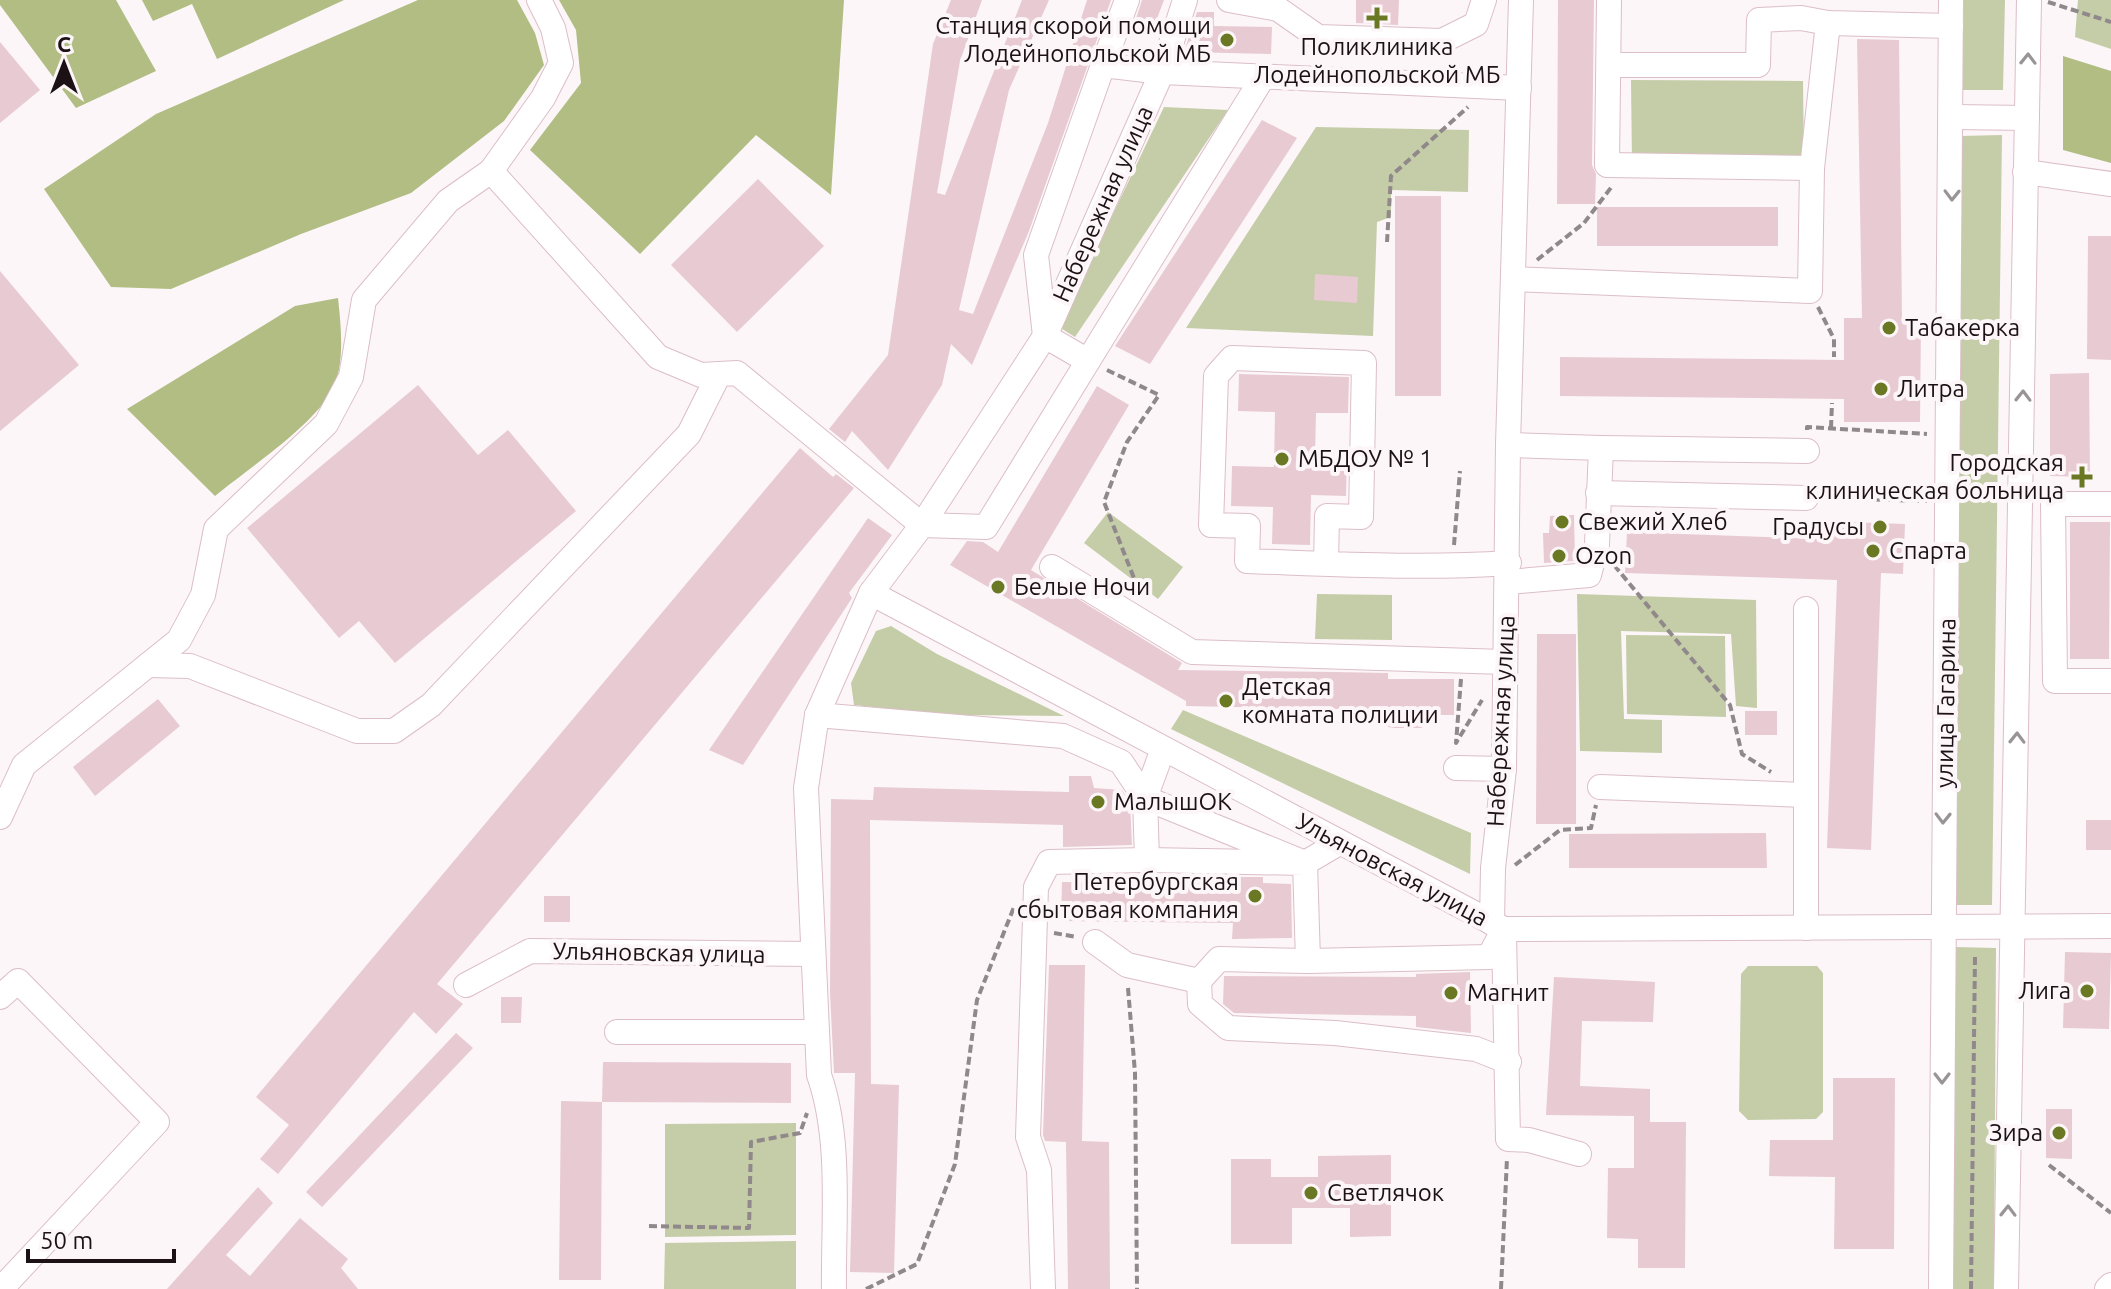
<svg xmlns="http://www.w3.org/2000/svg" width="2111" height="1289" font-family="Ubuntu,sans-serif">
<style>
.green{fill:#c4cda7}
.forest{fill:#b1bd83}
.building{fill:#e8cad3}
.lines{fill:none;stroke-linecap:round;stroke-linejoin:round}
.minor-casing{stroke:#dcbec7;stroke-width:26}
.path{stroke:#90888b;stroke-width:4;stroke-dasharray:8 4;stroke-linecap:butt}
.minor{stroke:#fff;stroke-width:24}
.oneway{stroke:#999496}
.poi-dot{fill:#6a7824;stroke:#fcf6f8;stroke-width:3}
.labels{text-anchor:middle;stroke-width:8;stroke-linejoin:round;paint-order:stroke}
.poi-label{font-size:24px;fill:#1c1215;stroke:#fcf6f8;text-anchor:start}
.street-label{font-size:24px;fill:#1c1215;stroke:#fcf6f8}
</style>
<rect width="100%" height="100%" fill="#fcf6f8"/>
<!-- green -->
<g class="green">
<path d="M1964,0h41l-2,90h-42z"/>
<path d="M2078,0h33v49l-36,-12z"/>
<path d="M1631,80l172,1 1,84 -172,-1z"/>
<path d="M1164,107l64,3 -153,227 -16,-10z"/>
<path d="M1316,127l153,3 -1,62 -77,-2v27l-14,5 -4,114 -187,-8z"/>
<path d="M2002,135l-10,770h-37l5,-769z"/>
<path d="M1108,512l75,55 -25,32 -74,-56z"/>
<path d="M1317,594l75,1v45l-77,-1z"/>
<path d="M1577,594l179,6 1,108 -21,-2 -5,-72 -110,-3 3,88 38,1v33l-82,-2z"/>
<path d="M891,626l46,28 127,62 -116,-1 -94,-10 -3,-22 25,-52z"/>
<path d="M1626,635l99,1 1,81 -99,-3z"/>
<path d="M1183,710l288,123 -1,41 -299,-145z"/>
<path d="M1954,947l42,1 -2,341h-43z"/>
<path d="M1748,966h69l6,7v139l-7,7 -68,1 -9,-9 2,-137z"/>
<path d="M796,1123v112l-131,2v-113z"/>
<path d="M796,1241v48h-132l1,-46z"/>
</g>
<!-- forest -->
<g class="forest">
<path d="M0,0h116l40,71 -80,37 -76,-103z"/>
<path d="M142,0h202l-127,59 -25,-55 -39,17z"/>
<path d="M418,0h99l18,33 9,32 -40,56 -93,72 -110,41 -130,55 -60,-2 -67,-98 112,-75z"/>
<path d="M559,0h285l-13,195 -75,-60 -116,119 -110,-104 51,-67 -5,-53z"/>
<path d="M2063,56l48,15v92l-48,-13z"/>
<path d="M338,298c3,28 8,71 -8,96 -23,36 -82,75 -115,102l-88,-87 168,-103z"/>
</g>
<!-- building -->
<g class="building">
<path d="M951,0h31l-22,61 -23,132 8,2 77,-195h27l-40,90 -50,220 14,4 75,-191 39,-123h24l-82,231 -57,134 -21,-21 -9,41 -54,85 -36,-39 -7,11 -16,-13 59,-74 45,-311z"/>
<path d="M1142,0h22l-14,37 -18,-6z"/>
<path d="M1356,0h43l-1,25 -42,-2z"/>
<path d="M1558,0h36l-2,165 4,9 -1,30h-38z"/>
<path d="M1197,12h17v14l58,1 -1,27 -87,-2z"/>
<path d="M1857,39l42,1 3,279h19l-1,103h-76v-23l-284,-3v-39l284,3v-42h18z"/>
<path d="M0,42l40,48 -40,33z"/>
<path d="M1262,120l35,18 -147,226 -35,-18z"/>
<path d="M758,179l66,67 -87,86 -66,-67z"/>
<rect x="1395" y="196" width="46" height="200"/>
<rect x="1597" y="207" width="181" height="39"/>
<path d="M2088,236h23v124l-24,-1z"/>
<path d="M0,271l79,94 -79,66z"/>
<path d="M1315,274l43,3 -1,26 -43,-3z"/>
<path d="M2089,373l1,104 -40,-1v-102z"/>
<path d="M1239,374l110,3 -1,36h-32l-1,43 32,1 -1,39 -35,-1 -1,50 -38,-1 1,-37 -42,-1 1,-40 42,1 1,-55 -37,-1z"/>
<path d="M418,385l60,70 30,-25 68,81 -181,152 -36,-42 -20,17 -92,-110z"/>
<path d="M1097,386l32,19 -98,165 151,93 -4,7 157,2 53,1v6h66v36h-32v13h-27l-7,-1 -1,-17 -201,-4v-5l-236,-136 17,-24 16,1 15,10z"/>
<path d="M800,448l33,29 3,-3 18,14 -417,496 26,20 -27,30 -22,-22 -136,162 -18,-15 29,-34 -33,-28z"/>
<path d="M1574,515l1,46 -31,2 -1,-30h6l1,-17z"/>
<path d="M868,518l24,17 -43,58 3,5 -109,167 -34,-15z"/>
<path d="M1820,521l85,3 -2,50 -22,-1 -10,277 -44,-2 10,-268 -212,-7 2,-41 193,7z"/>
<path d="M2070,522h40l-1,137h-39z"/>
<path d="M1537,634h39v190h-40z"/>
<path d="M158,699l22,27 -85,70 -22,-29z"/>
<rect x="1745" y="711" width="32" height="24"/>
<path d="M1069,776h22l3,12 28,2 8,13 2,42 -69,2v-22l-193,-5 1,264 28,1 -5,188 -44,-1 5,-199h-21l-4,-80 1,-194 42,1 1,-13 195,5z"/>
<rect x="2086" y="820" width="25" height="30"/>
<path d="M1766,833l1,35h-198v-34z"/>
<path d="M1233,877h30v6l28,1 1,54 -60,1 1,-16 -172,-2 1,-39 171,2z"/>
<rect x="544" y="896" width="26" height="26"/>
<path d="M2065,952l46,1 -2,76 -46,-1z"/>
<path d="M1049,965h36l-3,176 27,1 1,147h-42l-2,-147 -21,-1 -2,-6z"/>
<path d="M1470,972l1,61 -55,-6v-11l-182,-3 -11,-9 1,-28 192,1v-3z"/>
<path d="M1554,977l101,5 -2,40 -71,-1 -2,65 70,3v33h36l-1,146h-47v-29l-31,-1 1,-70h26v-52l-88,-1z"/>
<path d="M501,997h21l-1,26h-20z"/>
<path d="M456,1033l17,15 -151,159 -16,-15z"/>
<path d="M603,1062l188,1v40l-189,-1z"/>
<path d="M1833,1078h62l-1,171h-60l1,-72 -66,-1 1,-36h63z"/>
<path d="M561,1101l41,1 -1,178h-42z"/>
<path d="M2046,1109h26v50l-26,-1z"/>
<path d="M1391,1155v81l-41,1v-29h-58v36h-61v-85h40v18h47v-21z"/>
<path d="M258,1187l15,16 -47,52 24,21 50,-58 48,41 -7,9 17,21h-191z"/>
</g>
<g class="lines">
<defs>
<g id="minor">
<path d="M1127,0l-24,65 59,7 23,-72"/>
<path d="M1229,0l49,9 40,28 124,4 34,-17 8,-24"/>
<path d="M1609,0l-2,165 205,3"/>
<path d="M1103,65l-67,190 9,81 43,25 175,-284"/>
<path d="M1609,65h149l1,-45 42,-2 27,5 123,3"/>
<path d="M1953,117l74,1"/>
<path d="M491,171l167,186 43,18 36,-2 185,152 64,2 102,-166"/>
<path d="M2025,172l86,12"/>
<path d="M1513,279l297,12 2,-123 16,-145"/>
<path d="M1601,448l206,3"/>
<path d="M1598,493l208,5"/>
<path d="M2111,504h-58l2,177h56"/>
<path d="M1326,564l1,-48 34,1 3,-154 -132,-5 -16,18 -5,149 37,1 -1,35c87,3 174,8 262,2"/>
<path d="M1052,567l140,85 312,10"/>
<path d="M1508,582l81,-7 8,-30 4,-97 -93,-3"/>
<path d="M871,593l633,336 607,-3"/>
<path d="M1806,609v319"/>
<path d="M148,665l42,1 167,65h37l37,-26 258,-271 30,-60"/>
<path d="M817,715l246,21 58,26 24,36 2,62 158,3 3,98 181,-4 15,-28"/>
<path d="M1163,749l-18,49 160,65 34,-20"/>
<path d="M1456,768l48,1"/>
<path d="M1600,787l206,8"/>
<path d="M0,817l24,-52 155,-125 24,-45 13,-66 110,-105 25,-47 13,-77 84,-99 43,-30 52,-73 18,-35 -8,-35 -14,-28"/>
<path d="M1492,923l1,-55 11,-99 4,-324 13,-445"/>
<path d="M1504,932l4,207 21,1 50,14"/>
<path d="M1095,942l32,23 72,16 20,-22 89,2"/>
<path d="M1199,981l1,23 28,24 107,5 141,16 33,13"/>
<path d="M466,985l64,-34 282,3"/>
<path d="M0,997l18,-16 139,141 -156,167"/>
<path d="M617,1032h199"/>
<path d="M834,1289c-1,-68 8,-149 -15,-214l-13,-287 11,-73 54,-122 51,-68 123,-189 117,-264 357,16"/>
<path d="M1043,1289l-4,-119 -11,-33 8,-250 13,-25 98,-2"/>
<path d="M1941,1289l10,-1289"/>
<path d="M2006,1289l23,-1289"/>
<path d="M2107,1289l4,-4"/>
</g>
</defs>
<!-- minor casing -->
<use href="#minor" class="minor-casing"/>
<!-- path -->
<g class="path">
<path d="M2048,2l63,20"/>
<path d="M1387,242l4,-66 77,-69"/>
<path d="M1537,260l47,-37 29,-38"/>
<path d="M1818,307l16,32v18"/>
<path d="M1107,370l52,25 -32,47 -23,60 37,94"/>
<path d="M1831,428l1,-25"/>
<path d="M1807,430v-3l120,7"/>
<path d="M1827,498l100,3"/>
<path d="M1454,545l6,-74"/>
<path d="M1614,565l116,140 12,49 29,18"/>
<path d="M1461,679l-5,64 26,-43"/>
<path d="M1515,865l45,-35 31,-2 5,-23"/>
<path d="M1054,933l23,4"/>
<path d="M1128,988l7,85 2,216"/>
<path d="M2049,1165l62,48"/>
<path d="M649,1226l100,2 2,-86 49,-9 7,-20"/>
<path d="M866,1289l51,-25 38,-100 22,-164 37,-93"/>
<path d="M1501,1289l6,-131"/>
<path d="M1971,1289l4,-333"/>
</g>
<!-- minor -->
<use href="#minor" class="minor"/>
</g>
<!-- one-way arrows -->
<defs><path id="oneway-chevron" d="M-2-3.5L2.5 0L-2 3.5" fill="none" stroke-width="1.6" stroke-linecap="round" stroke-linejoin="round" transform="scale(2)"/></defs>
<g class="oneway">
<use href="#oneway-chevron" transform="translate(2028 59) rotate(-89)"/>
<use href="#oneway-chevron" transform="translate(1952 195) rotate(91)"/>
<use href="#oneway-chevron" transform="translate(2023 396) rotate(-89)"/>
<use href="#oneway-chevron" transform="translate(2017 738) rotate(-89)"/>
<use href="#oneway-chevron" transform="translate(1943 818) rotate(91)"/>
<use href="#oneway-chevron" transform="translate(1942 1078) rotate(90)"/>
<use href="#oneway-chevron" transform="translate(2008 1211) rotate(-89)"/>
</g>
<!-- markers -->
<g class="poi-dot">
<path d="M1373 6h8v8h8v8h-8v8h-8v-8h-8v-8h8z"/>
<circle cx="1227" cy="40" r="8"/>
<circle cx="1889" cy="328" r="8"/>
<circle cx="1881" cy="389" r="8"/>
<circle cx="1282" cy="459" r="8"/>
<path d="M2078 465h8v8h8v8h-8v8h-8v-8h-8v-8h8z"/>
<circle cx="1562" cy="522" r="8"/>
<circle cx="1880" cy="527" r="8"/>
<circle cx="1873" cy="551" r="8"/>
<circle cx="1559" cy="556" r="8"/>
<circle cx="998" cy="587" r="8"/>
<circle cx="1226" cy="701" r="8"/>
<circle cx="1098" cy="802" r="8"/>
<circle cx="1255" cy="896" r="8"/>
<circle cx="2087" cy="991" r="8"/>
<circle cx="1451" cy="993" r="8"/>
<circle cx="2059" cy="1133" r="8"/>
<circle cx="1311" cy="1193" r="8"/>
</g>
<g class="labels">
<!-- poi labels -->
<g class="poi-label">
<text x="1211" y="34" text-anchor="end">Станция скорой помощи<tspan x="1211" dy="28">Лодейнопольской МБ</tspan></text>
<text x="1377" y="55" text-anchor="middle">Поликлиника<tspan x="1377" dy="28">Лодейнопольской МБ</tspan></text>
<text x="1905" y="336">Табакерка</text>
<text x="1897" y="397">Литра</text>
<text x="1298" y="467">МБДОУ № 1</text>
<text x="2064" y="471" text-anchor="end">Городская<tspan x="2064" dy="28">клиническая больница</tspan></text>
<text x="1578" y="530">Свежий Хлеб</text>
<text x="1864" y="535" text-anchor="end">Градусы</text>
<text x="1889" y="559">Спарта</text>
<text x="1575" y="564">Ozon</text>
<text x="1014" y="595">Белые Ночи</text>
<text x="1242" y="695">Детская<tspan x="1242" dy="28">комната полиции</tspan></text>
<text x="1114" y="810">МалышОК</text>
<text x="1239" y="890" text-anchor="end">Петербургская<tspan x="1239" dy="28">сбытовая компания</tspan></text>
<text x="2071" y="999" text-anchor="end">Лига</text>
<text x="1467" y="1001">Магнит</text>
<text x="2043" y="1141" text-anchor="end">Зира</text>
<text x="1327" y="1201">Светлячок</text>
</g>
<!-- street labels -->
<g class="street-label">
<text transform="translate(1103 204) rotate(-66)" y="8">Набережная улица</text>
<text transform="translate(1946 703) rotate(-89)" y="8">улица Гагарина</text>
<text transform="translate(1501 721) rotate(-87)" y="8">Набережная улица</text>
<text transform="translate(1392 870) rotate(28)" y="8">Ульяновская улица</text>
<text transform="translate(659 953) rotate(1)" y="8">Ульяновская улица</text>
</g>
</g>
<!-- north arrow -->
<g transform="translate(64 64)" stroke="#fcf6f8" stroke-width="6" paint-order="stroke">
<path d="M0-6L14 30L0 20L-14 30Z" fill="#1c1215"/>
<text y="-12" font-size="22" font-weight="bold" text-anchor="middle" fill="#1c1215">С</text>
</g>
<!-- scale -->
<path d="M28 1249v12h146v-12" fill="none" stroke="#1c1215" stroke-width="4"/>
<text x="40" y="1249" font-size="24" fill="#1c1215" stroke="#fcf6f8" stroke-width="6" paint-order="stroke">50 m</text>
</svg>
